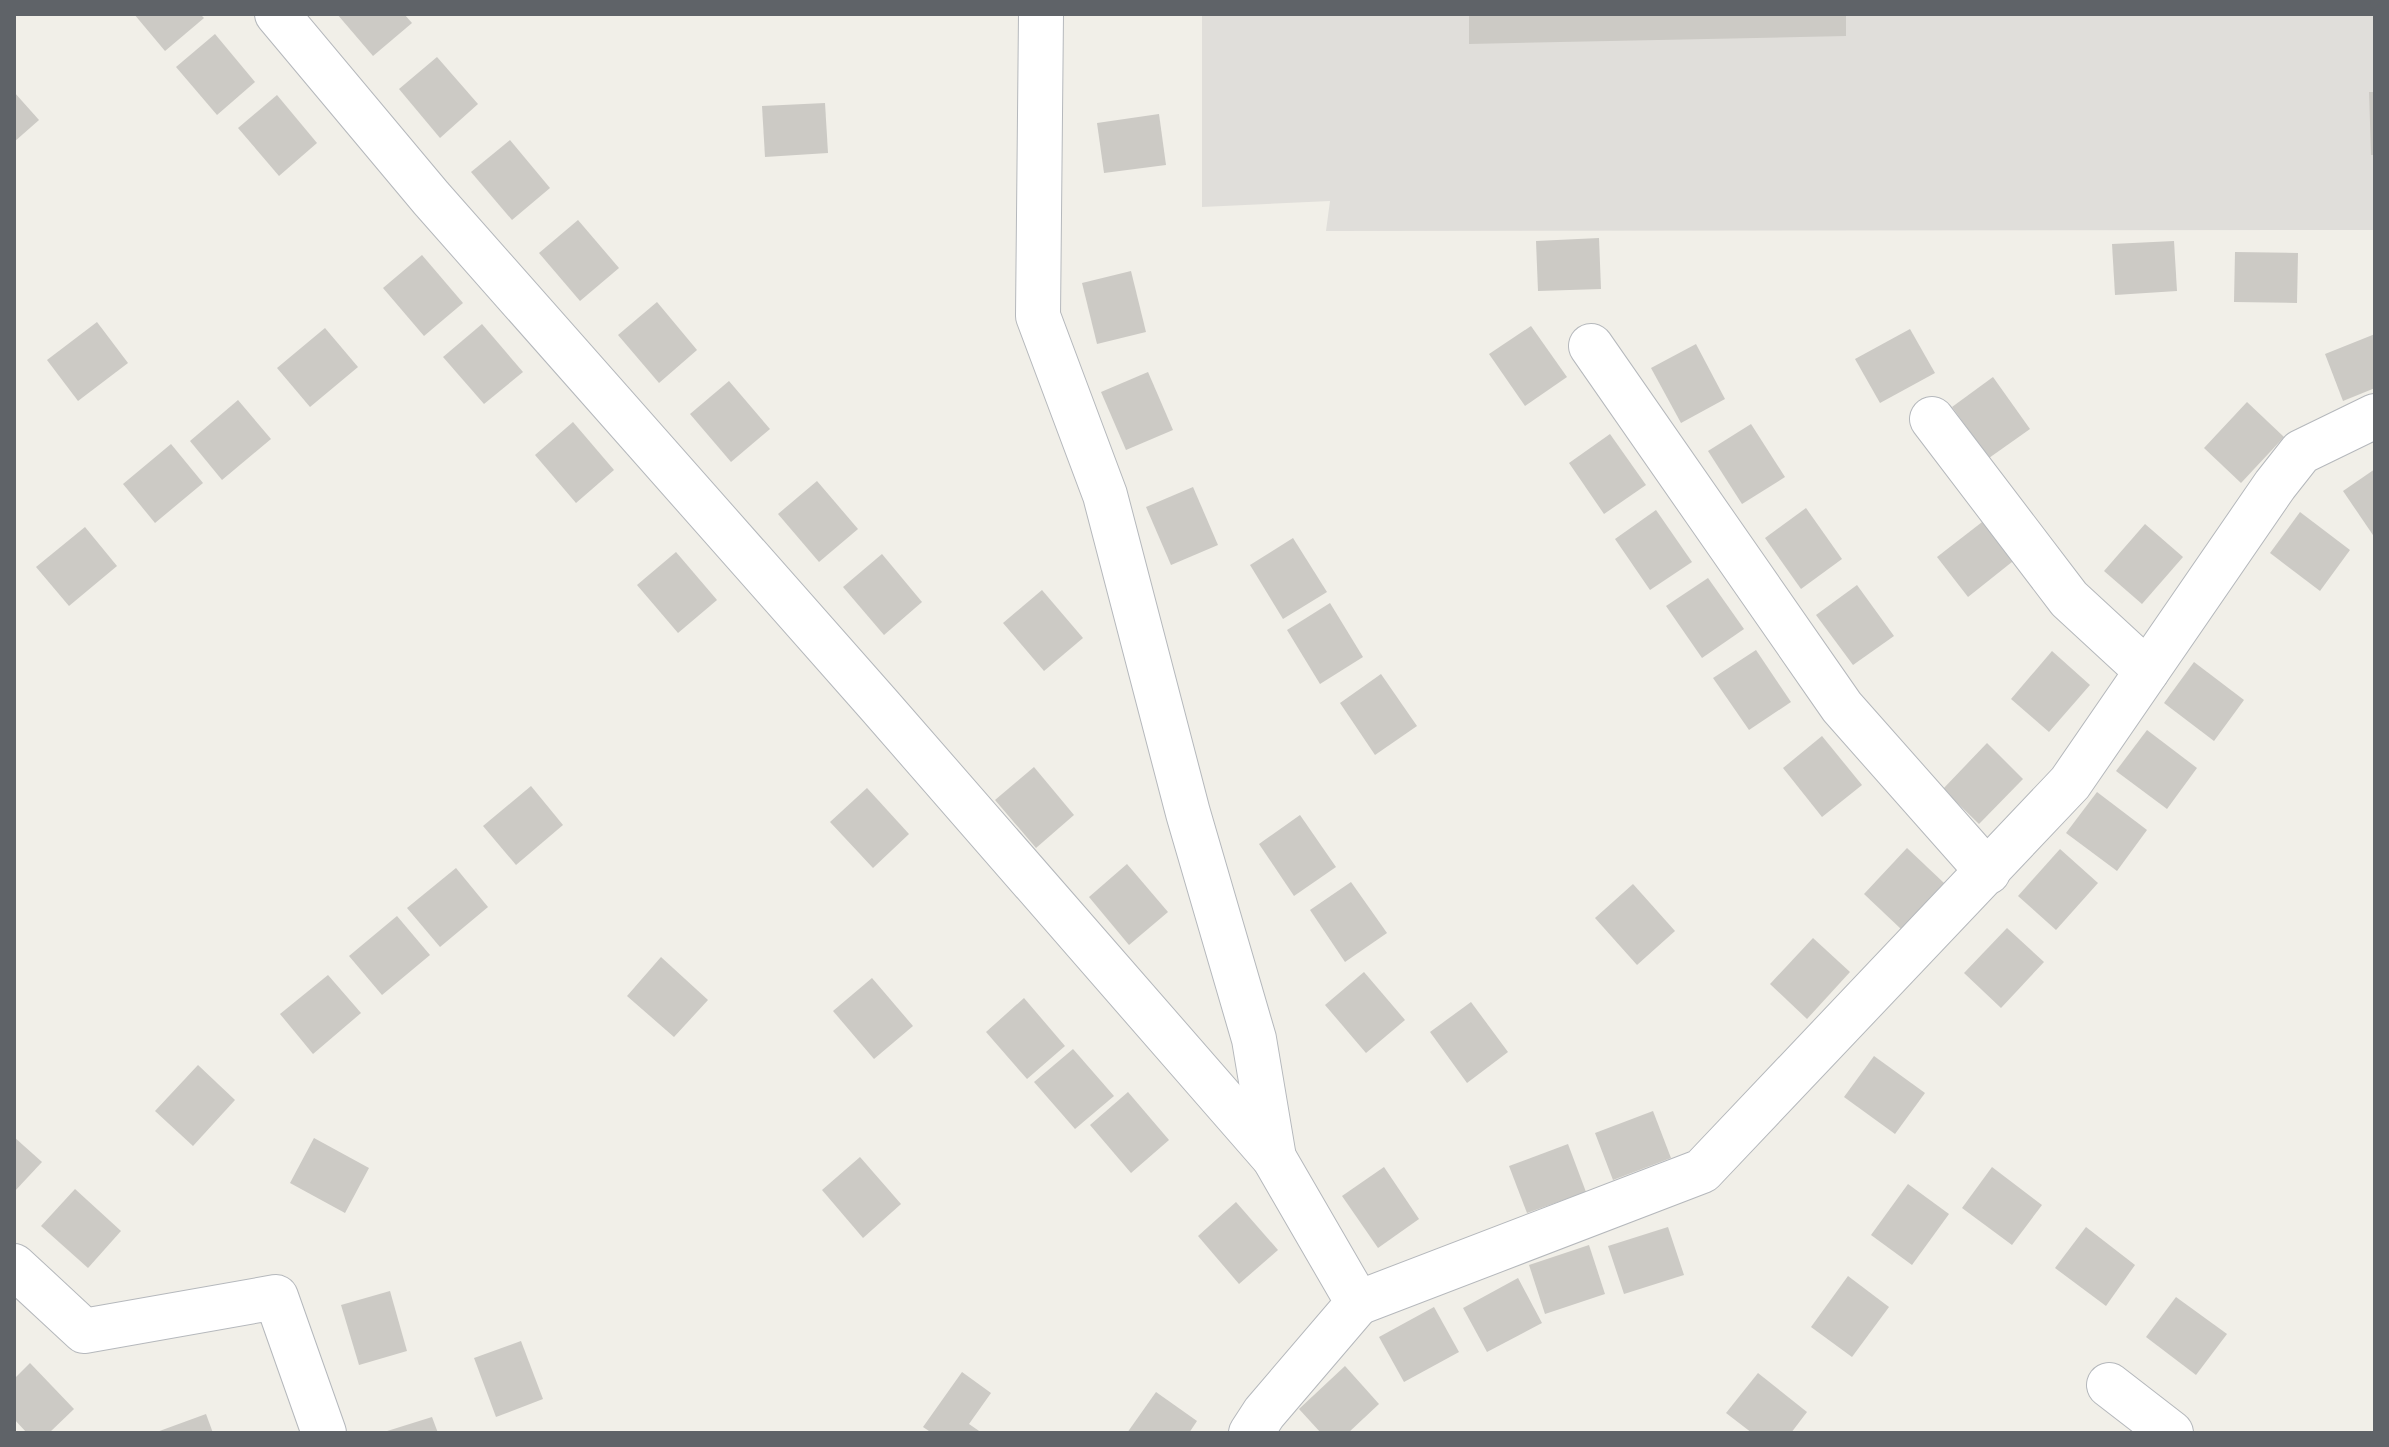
<svg xmlns="http://www.w3.org/2000/svg" width="2389" height="1447" font-family="Figtree,sans-serif">
<style>
.industrial{fill:#e0deda}
.building{fill:#cccac5}
.lines{fill:none;stroke-linecap:round;stroke-linejoin:round}
.minor-casing{stroke:#b5b8bc;stroke-width:46}
.minor{stroke:#fff;stroke-width:44}
</style>
<rect width="100%" height="100%" fill="#f1efe8"/>
<!-- industrial -->
<path class="industrial" d="M1202,14h1173v216l-1049,1 4,-30 -128,6z"/>
<!-- building -->
<g class="building">
<path d="M134,14h66l4,4 -39,33z"/>
<path d="M337,14h67l8,9 -39,33z"/>
<path d="M1469,14h377v22l-377,8z"/>
<path d="M215,34l40,48 -38,33 -41,-48z"/>
<path d="M437,57l41,47 -38,34 -41,-49z"/>
<path d="M14,92l25,28 -25,22z"/>
<path d="M2369,92h6v63h-4z"/>
<path d="M277,95l40,48 -38,33 -41,-48z"/>
<path d="M825,103l3,50 -63,4 -3,-51z"/>
<path d="M1159,114l7,51 -62,8 -7,-50z"/>
<path d="M510,140l40,48 -38,32 -41,-48z"/>
<path d="M578,220l41,48 -39,33 -41,-48z"/>
<path d="M1599,238l2,51 -63,2 -2,-50z"/>
<path d="M2174,241l3,50 -62,4 -3,-51z"/>
<path d="M2235,252l63,1 -1,50 -63,-1z"/>
<path d="M422,255l41,48 -39,33 -41,-48z"/>
<path d="M1131,271l15,61 -49,12 -15,-61z"/>
<path d="M657,302l40,48 -38,33 -41,-48z"/>
<path d="M97,322l31,41 -50,38 -31,-41z"/>
<path d="M482,324l41,48 -39,32 -41,-47z"/>
<path d="M1531,326l36,51 -42,29 -36,-52z"/>
<path d="M325,328l33,39 -48,40 -33,-39z"/>
<path d="M1910,329l25,44 -55,30 -25,-44z"/>
<path d="M2375,334v54l-32,13 -18,-47z"/>
<path d="M1696,344l29,55 -44,24 -30,-55z"/>
<path d="M1148,372l25,58 -47,20 -25,-58z"/>
<path d="M1993,377l37,52 -41,29 -37,-51z"/>
<path d="M729,381l41,48 -39,33 -41,-48z"/>
<path d="M238,400l33,39 -49,41 -32,-39z"/>
<path d="M2247,402l37,35 -43,46 -37,-35z"/>
<path d="M573,422l41,48 -38,33 -41,-48z"/>
<path d="M1751,424l34,53 -43,27 -34,-53z"/>
<path d="M1610,434l36,51 -42,29 -35,-51z"/>
<path d="M171,444l32,39 -48,40 -32,-39z"/>
<path d="M2375,469v69l-32,-47z"/>
<path d="M817,481l41,48 -39,33 -41,-48z"/>
<path d="M1193,487l25,58 -47,20 -25,-58z"/>
<path d="M1806,508l36,51 -41,30 -36,-51z"/>
<path d="M1656,510l36,52 -42,28 -35,-51z"/>
<path d="M2300,512l50,38 -30,41 -50,-38z"/>
<path d="M1986,519l31,39 -49,39 -31,-40z"/>
<path d="M2145,524l38,33 -41,47 -38,-33z"/>
<path d="M85,527l32,39 -48,40 -33,-39z"/>
<path d="M1293,538l34,54 -44,27 -33,-54z"/>
<path d="M676,552l41,48 -39,33 -41,-48z"/>
<path d="M882,554l40,48 -38,33 -41,-48z"/>
<path d="M1708,578l36,51 -42,29 -36,-52z"/>
<path d="M1857,585l37,51 -41,29 -37,-50z"/>
<path d="M1042,590l41,48 -39,33 -41,-48z"/>
<path d="M1330,603l33,54 -43,27 -33,-54z"/>
<path d="M1756,650l35,52 -42,28 -36,-52z"/>
<path d="M2052,651l38,34 -41,47 -38,-33z"/>
<path d="M2194,662l50,38 -30,41 -50,-38z"/>
<path d="M1381,674l36,52 -42,29 -35,-52z"/>
<path d="M2147,730l50,38 -30,41 -51,-38z"/>
<path d="M1822,736l40,49 -40,32 -39,-49z"/>
<path d="M1987,743l36,36 -44,45 -36,-35z"/>
<path d="M1034,767l40,48 -38,33 -41,-48z"/>
<path d="M531,786l32,39 -47,40 -33,-39z"/>
<path d="M867,788l42,46 -36,34 -43,-46z"/>
<path d="M2097,792l50,38 -30,41 -51,-38z"/>
<path d="M1300,815l36,52 -42,29 -35,-52z"/>
<path d="M1907,848l37,35 -43,46 -37,-35z"/>
<path d="M2060,849l38,34 -42,47 -38,-34z"/>
<path d="M1127,864l41,48 -39,33 -40,-48z"/>
<path d="M456,868l32,39 -48,40 -33,-39z"/>
<path d="M1351,882l36,51 -42,29 -35,-52z"/>
<path d="M1633,884l42,47 -38,34 -42,-47z"/>
<path d="M397,916l33,39 -48,40 -33,-39z"/>
<path d="M2007,928l37,34 -43,46 -37,-35z"/>
<path d="M1813,938l37,34 -43,47 -37,-35z"/>
<path d="M661,957l47,43 -34,37 -47,-41z"/>
<path d="M1364,972l41,48 -39,33 -41,-48z"/>
<path d="M328,975l33,38 -48,41 -33,-40z"/>
<path d="M872,978l41,48 -39,33 -41,-48z"/>
<path d="M1024,998l41,48 -38,33 -41,-47z"/>
<path d="M1471,1002l37,50 -41,31 -37,-51z"/>
<path d="M1073,1049l41,47 -39,33 -41,-47z"/>
<path d="M1874,1056l51,37 -30,41 -51,-37z"/>
<path d="M198,1065l37,35 -42,46 -38,-35z"/>
<path d="M1128,1092l41,48 -38,33 -41,-48z"/>
<path d="M1653,1111l18,47 -58,22 -18,-47z"/>
<path d="M14,1137l28,25 -28,30z"/>
<path d="M314,1138l55,30 -24,45 -55,-30z"/>
<path d="M1568,1144l18,48 -59,21 -18,-47z"/>
<path d="M860,1157l41,47 -38,34 -41,-48z"/>
<path d="M1384,1167l35,52 -41,29 -36,-52z"/>
<path d="M1992,1167l50,38 -30,40 -50,-37z"/>
<path d="M1908,1184l41,30 -37,51 -41,-30z"/>
<path d="M75,1189l46,42 -33,37 -47,-42z"/>
<path d="M1236,1202l42,48 -39,34 -41,-48z"/>
<path d="M1668,1227l16,48 -60,19 -16,-48z"/>
<path d="M2086,1227l49,38 -29,41 -51,-38z"/>
<path d="M1589,1245l16,49 -60,20 -16,-49z"/>
<path d="M1848,1276l41,31 -37,50 -41,-30z"/>
<path d="M1518,1278l24,45 -55,29 -24,-44z"/>
<path d="M390,1291l17,60 -48,14 -18,-60z"/>
<path d="M2176,1297l51,37 -31,41 -50,-38z"/>
<path d="M1434,1307l25,45 -55,30 -25,-45z"/>
<path d="M521,1341l22,58 -47,18 -22,-59z"/>
<path d="M30,1363l44,46 -25,24h-22l-13,-14v-40z"/>
<path d="M1345,1366l34,38 -31,29h-27l-22,-24z"/>
<path d="M962,1372l29,21 -22,31 13,9h-50l-9,-6z"/>
<path d="M1758,1373l49,39 -16,21h-39l-26,-20z"/>
<path d="M1156,1392l41,29 -8,12h-62z"/>
<path d="M206,1414l7,19h-59z"/>
<path d="M432,1417l6,16h-54v-1z"/>
</g>
<g class="lines">
<defs>
<g id="minor">
<path d="M277,14l154,184 448,507 395,453 84,145 -94,110 -13,20"/>
<path d="M1041,14l-3,302 67,179 83,318 66,226 20,119"/>
<path d="M1591,346l251,361 146,165"/>
<path d="M1932,419l137,180 78,72"/>
<path d="M14,1266l70,65 192,-34 48,136"/>
<path d="M1358,1303l344,-132 368,-388 205,-298 26,-33 74,-36"/>
<path d="M2109,1385l62,48"/>
</g>
</defs>
<!-- minor casing -->
<use href="#minor" class="minor-casing"/>
<!-- minor -->
<use href="#minor" class="minor"/>
</g>
<!-- border -->
<rect width="2389" height="1447" fill="none" stroke="#5f6368" stroke-width="32"/>
</svg>
